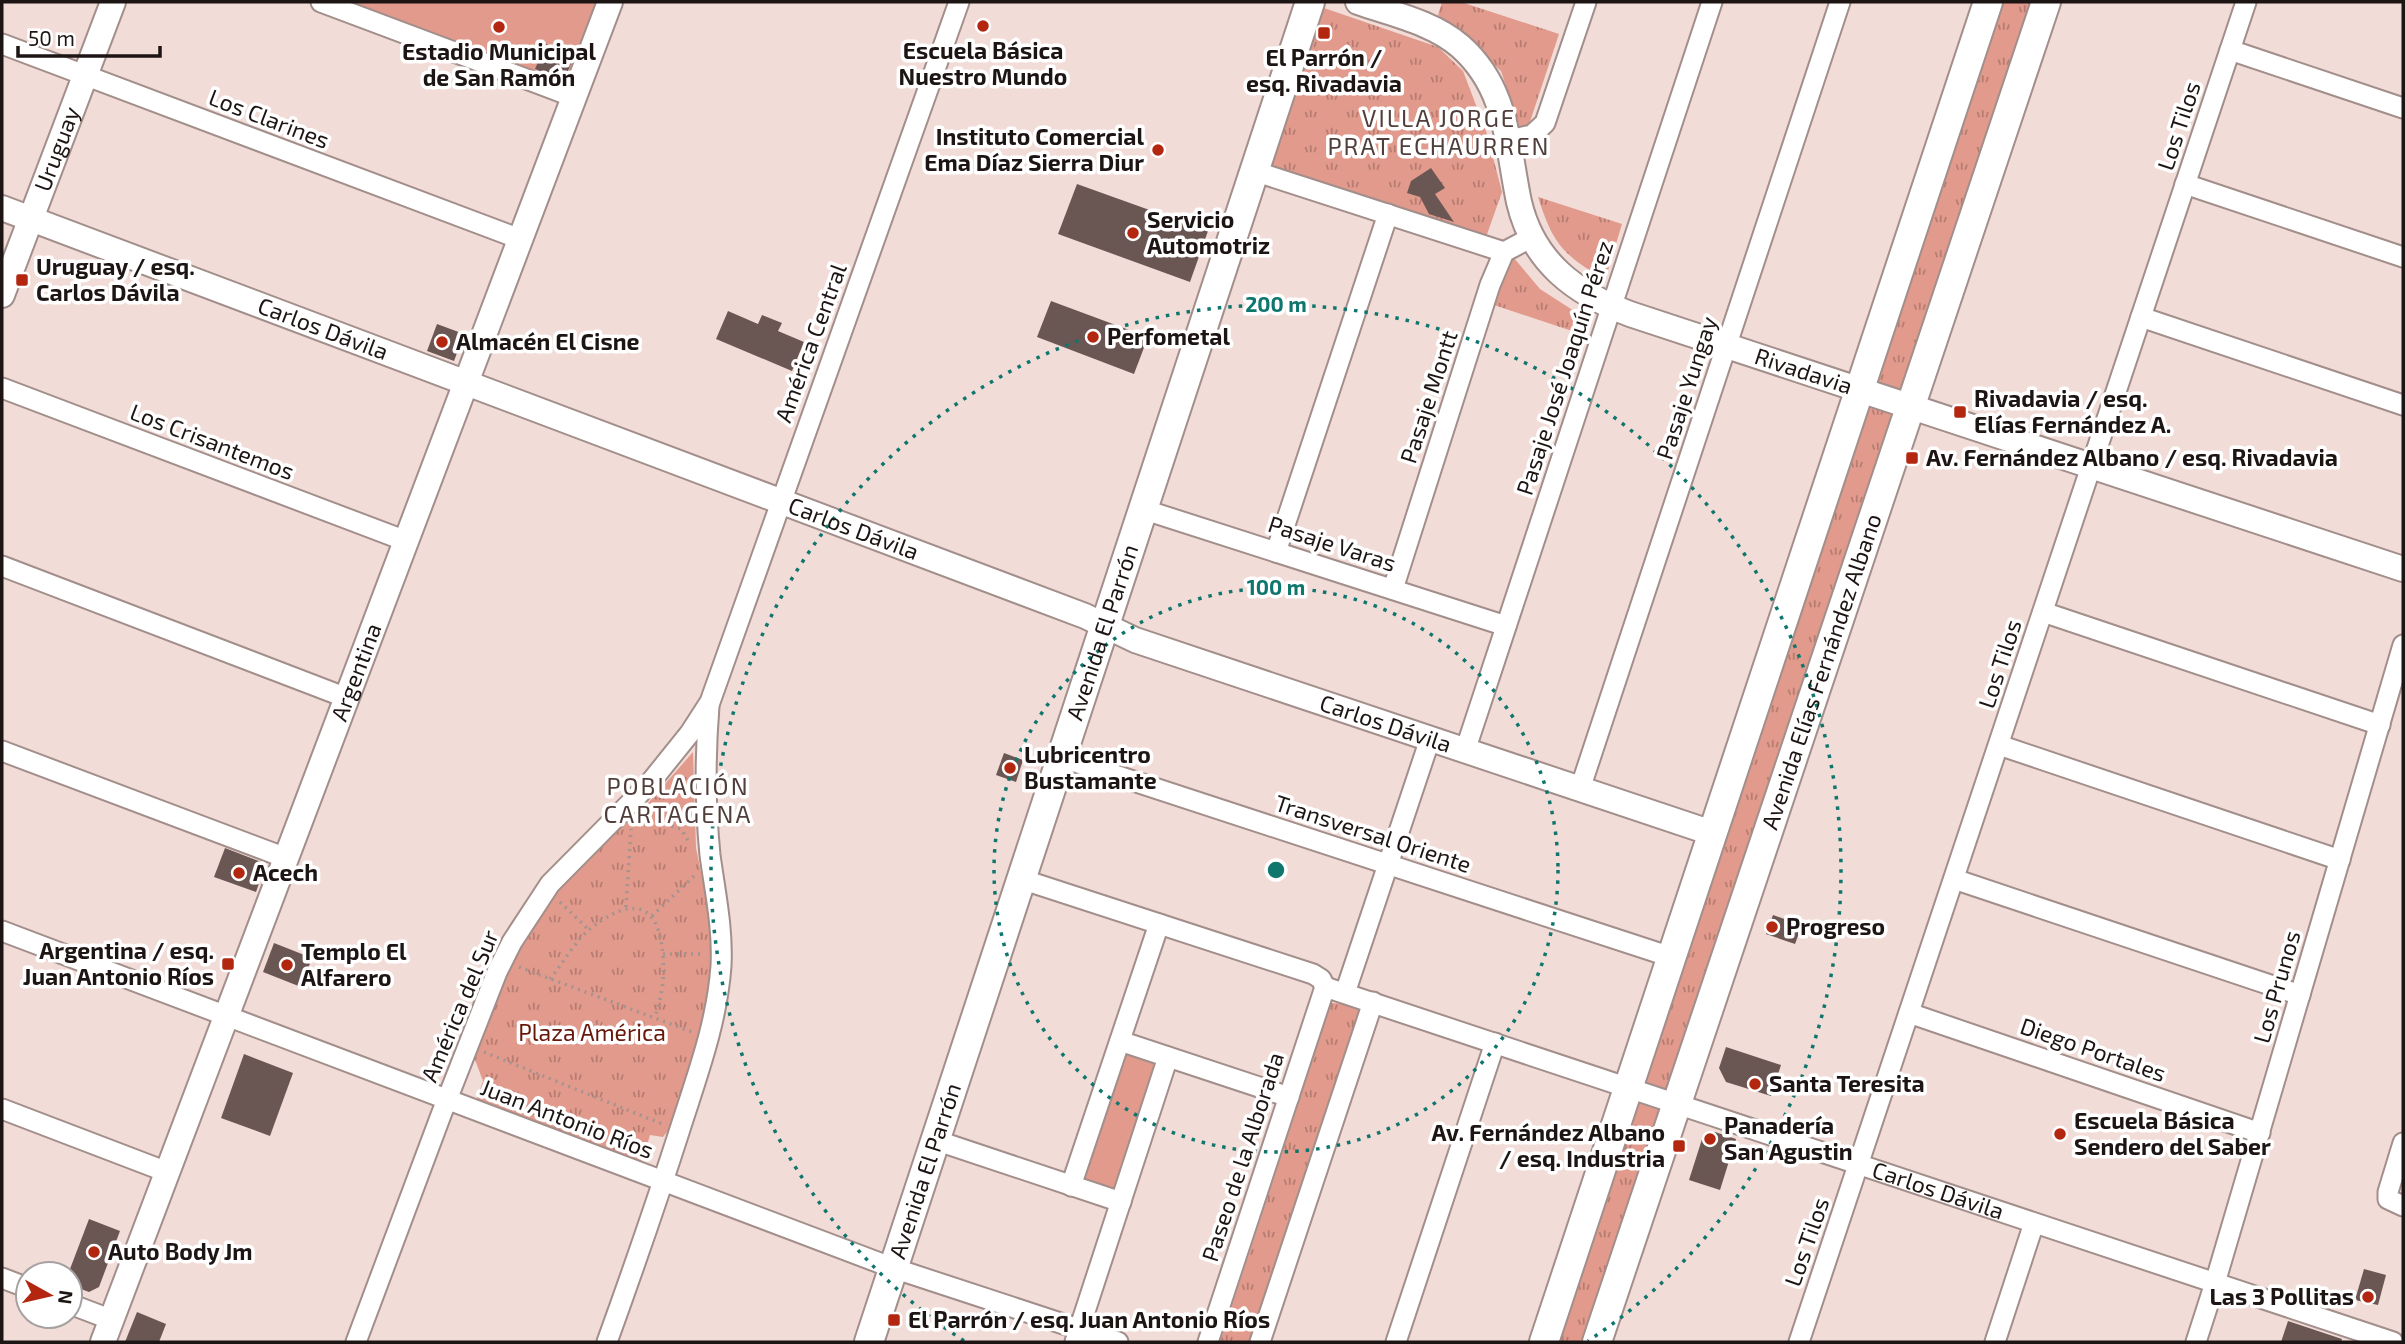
<svg xmlns="http://www.w3.org/2000/svg" width="2405" height="1344" font-family="'Exo 2',sans-serif">
<style>
.green{fill:#e19a8c}
.park{fill:url(#park-tufts)}
.building{fill:#6a5754}
.lines{fill:none;stroke-linecap:round;stroke-linejoin:round}
.minor-casing{stroke:#a28e8a;stroke-width:23}
.tertiary-casing{stroke:#a28e8a;stroke-width:28}
.secondary-casing{stroke:#a28e8a;stroke-width:32}
.path{stroke:#a4938f;stroke-width:3.5;stroke-dasharray:2 5;stroke-linecap:butt}
.minor{stroke:#fff;stroke-width:19}
.tertiary{stroke:#fff;stroke-width:24}
.secondary{stroke:#fff;stroke-width:28}
.ring{fill:none;stroke:#0f766e;stroke-width:3.5;stroke-dasharray:3.5 7}
.poi-dot{fill:#b3260f;stroke:#fff;stroke-width:2.5}
.labels{text-anchor:middle;stroke-width:7;stroke-linejoin:round;paint-order:stroke}
.poi-label{font-size:23px;font-weight:bold;fill:#1d1514;stroke:#fff;text-anchor:start}
.street-label{font-size:23px;fill:#1d1514;stroke:#fff}
.park-label{font-size:23px;fill:#671609;stroke:#fff}
.neighbourhood-label{font-size:24px;letter-spacing:2px;fill:#503e3b;stroke:#fff}
.centre{fill:#0f766e;stroke:#fff;stroke-width:3.5}
.ring-label{font-size:21px;text-anchor:middle;font-weight:bold;fill:#0f766e;stroke:#fff;stroke-width:7;stroke-linejoin:round;paint-order:stroke}
</style>
<defs>
<pattern id="park-tufts" width="24" height="20" patternUnits="userSpaceOnUse" patternTransform="scale(1.75)"><rect width="24" height="20" fill="#e19a8c"/><path d="M3 7l-1-3M5 7V3M7 7l1-3M15 17l-1-3M17 17v-4M19 17l1-3" fill="none" stroke="#b67c71"/></pattern>
</defs>
<rect width="100%" height="100%" fill="#f2dcd7"/>
<!-- green -->
<g class="green">
<path d="M340,2h260l-30,76 -13,6z"/>
<path d="M1124,1051l38,12 -43,129 -38,-12z"/>
</g>
<!-- park -->
<g class="park">
<path d="M1442,2h19l98,32 -35,106 -23,-69 -63,-56z"/>
<path d="M2002,2h35l-449,1340h-32z"/>
<path d="M1324,8l114,39 25,24 24,63 15,58 -17,48 -219,-71z"/>
<path d="M1538,197l84,27 -17,56c-43,-26 -52,-36 -67,-83z"/>
<path d="M1508,251l32,38 48,31 -4,15 -93,-31z"/>
<path d="M693,752l3,96 18,86 -7,79 -32,109 -12,15 -13,-2 -8,27 -166,-61 7,-20 -9,-24 31,-91 55,-80 42,-44 47,-40z"/>
<path d="M1331,1003l30,2 -110,337h-31z"/>
</g>
<!-- building -->
<g class="building">
<path d="M546,44l29,10 -11,26 -29,-11z"/>
<path d="M1431,168l14,20 -10,6 19,28 -25,-8 -9,-17 -13,-4 4,-12z"/>
<path d="M1077,184l131,47 -18,51 -132,-48z"/>
<path d="M1051,301l97,36 -14,37 -97,-37z"/>
<path d="M728,311l30,13 4,-9 20,8 -4,8 26,11 -12,29 -76,-32z"/>
<path d="M437,324l27,10 -10,27 -27,-10z"/>
<path d="M1004,753l19,7 -7,22 -20,-7z"/>
<path d="M225,848l36,14 3,7 -8,23 -42,-15z"/>
<path d="M1773,915l29,10 -7,19 -29,-10z"/>
<path d="M274,943l38,15 -11,29 -38,-15z"/>
<path d="M1726,1047l55,18 -10,31 -45,-14 -7,-14z"/>
<path d="M244,1054l49,19 -23,63 -49,-18z"/>
<path d="M1715,1132l21,7 -16,51 -31,-10 14,-44z"/>
<path d="M89,1219l31,12 -21,56 -10,5 -19,-7v-16z"/>
<path d="M2364,1269l22,6 -8,30 -23,-5z"/>
<path d="M137,1312l29,12 -7,18h-34z"/>
<path d="M2288,1321l54,18 -1,3h-60z"/>
</g>
<g class="lines">
<defs>
<g id="minor">
<path d="M321,2l253,95"/>
<path d="M2,44l518,195"/>
<path d="M2230,50l173,58"/>
<path d="M1509,140l23,-5 13,-12 41,-121"/>
<path d="M1254,171l250,81"/>
<path d="M2185,184l218,73"/>
<path d="M2141,317l262,88"/>
<path d="M2,388l404,153"/>
<path d="M1142,509l364,117"/>
<path d="M1276,552l112,-338"/>
<path d="M2,566l345,132"/>
<path d="M1393,589l97,-304 14,-33 28,-15"/>
<path d="M2043,612l337,113"/>
<path d="M1999,745l341,115"/>
<path d="M2,751l284,107"/>
<path d="M1465,751l247,-749"/>
<path d="M1060,757l611,200"/>
<path d="M1580,789l260,-787"/>
<path d="M1021,879l292,95 8,5 4,8"/>
<path d="M1954,879l346,116"/>
<path d="M2,931l891,337 225,74"/>
<path id="s1" d="M1325,987l1068,355"/>
<path d="M1345,993l85,-254"/>
<path d="M1909,1013l351,120"/>
<path d="M1120,1041l169,56"/>
<path d="M2,1109l165,63"/>
<path d="M935,1140l186,62"/>
<path d="M2403,1143l-15,49v7l15,7"/>
<path d="M1071,1186l88,-262"/>
<path d="M2,1278l26,10"/>
<path d="M70,1304l42,16"/>
<path d="M356,1342l85,-227 56,-143 15,-30 38,-58 99,-100 41,-51 20,-31 249,-700"/>
<path d="M607,1342c26,-72 51,-144 74,-216 17,-53 36,-104 40,-160 2,-38 -6,-74 -11,-111 -5,-50 -5,-99 -1,-149"/>
<path d="M1075,1342l93,-285"/>
<path d="M1208,1342l117,-355"/>
<path d="M1260,1342l113,-340"/>
<path d="M1396,1342l99,-299"/>
<path d="M1799,1342l447,-1340"/>
<path d="M1995,1342l39,-119"/>
<path d="M2196,1342l19,-59 188,-638"/>
</g>
<g id="tertiary">
<path id="s2" d="M1358,2c34,12 74,20 102,44 48,42 47,99 59,156 14,60 56,91 111,112l773,255"/>
<path id="s3" d="M2,208l1083,408 50,24 577,193"/>
<path id="s4" d="M2,295l111,-293"/>
<path id="s5" d="M103,1342l507,-1340"/>
</g>
<g id="secondary">
<path id="s6" d="M869,1342l441,-1340"/>
<path d="M1544,1342l444,-1340"/>
<path id="s7" d="M1597,1342l449,-1340"/>
</g>
</defs>
<!-- minor casing -->
<use href="#minor" class="minor-casing"/>
<!-- tertiary casing -->
<use href="#tertiary" class="tertiary-casing"/>
<!-- secondary casing -->
<use href="#secondary" class="secondary-casing"/>
<!-- path -->
<g class="path">
<path d="M637,824l25,-1 19,6 9,15"/>
<path d="M560,902l29,28"/>
<path d="M626,907l5,-78"/>
<path d="M652,916l42,-40"/>
<path d="M663,954h40"/>
<path d="M519,967l173,65"/>
<path d="M550,979c13,-16 25,-38 41,-51 59,-46 75,-4 72,53 -1,12 -5,25 -8,37"/>
<path d="M484,1052l178,72"/>
</g>
<!-- minor -->
<use href="#minor" class="minor"/>
<!-- tertiary -->
<use href="#tertiary" class="tertiary"/>
<!-- secondary -->
<use href="#secondary" class="secondary"/>
</g>
<!-- distance rings -->
<g class="ring">
<circle cx="1276" cy="870" r="282"/>
<path d="M964 1341A565 565 0 1 1 1588 1341"/>
</g>
<!-- markers -->
<g class="poi-dot">
<circle cx="983" cy="26" r="7"/>
<circle cx="499" cy="27" r="7"/>
<rect x="1317" y="26" width="14" height="14" rx="3.5"/>
<circle cx="1158" cy="150" r="7"/>
<circle cx="1133" cy="233" r="7"/>
<rect x="15" y="273" width="14" height="14" rx="3.5"/>
<circle cx="1093" cy="337" r="7"/>
<circle cx="442" cy="342" r="7"/>
<rect x="1953" y="405" width="14" height="14" rx="3.5"/>
<rect x="1905" y="451" width="14" height="14" rx="3.5"/>
<circle cx="1010" cy="768" r="7"/>
<circle cx="239" cy="873" r="7"/>
<circle cx="1772" cy="927" r="7"/>
<rect x="221" y="957" width="14" height="14" rx="3.5"/>
<circle cx="287" cy="965" r="7"/>
<circle cx="1755" cy="1084" r="7"/>
<circle cx="2060" cy="1134" r="7"/>
<circle cx="1710" cy="1139" r="7"/>
<rect x="1672" y="1139" width="14" height="14" rx="3.5"/>
<circle cx="94" cy="1252" r="7"/>
<circle cx="2368" cy="1297" r="7"/>
<rect x="887" y="1313" width="14" height="14" rx="3.5"/>
</g>
<g class="labels">
<!-- poi labels -->
<g class="poi-label">
<text x="983" y="59" text-anchor="middle">Escuela Básica<tspan x="983" dy="26">Nuestro Mundo</tspan></text>
<text x="499" y="60" text-anchor="middle">Estadio Municipal<tspan x="499" dy="26">de San Ramón</tspan></text>
<text x="1324" y="66" text-anchor="middle">El Parrón /<tspan x="1324" dy="26">esq. Rivadavia</tspan></text>
<text x="1144" y="145" text-anchor="end">Instituto Comercial<tspan x="1144" dy="26">Ema Díaz Sierra Diur</tspan></text>
<text x="1147" y="228">Servicio<tspan x="1147" dy="26">Automotriz</tspan></text>
<text x="36" y="275">Uruguay / esq.<tspan x="36" dy="26">Carlos Dávila</tspan></text>
<text x="1107" y="345">Perfometal</text>
<text x="456" y="350">Almacén El Cisne</text>
<text x="1974" y="407">Rivadavia / esq.<tspan x="1974" dy="26">Elías Fernández A.</tspan></text>
<text x="1926" y="466">Av. Fernández Albano / esq. Rivadavia</text>
<text x="1024" y="763">Lubricentro<tspan x="1024" dy="26">Bustamante</tspan></text>
<text x="253" y="881">Acech</text>
<text x="1786" y="935">Progreso</text>
<text x="214" y="959" text-anchor="end">Argentina / esq.<tspan x="214" dy="26">Juan Antonio Ríos</tspan></text>
<text x="301" y="960">Templo El<tspan x="301" dy="26">Alfarero</tspan></text>
<text x="1769" y="1092">Santa Teresita</text>
<text x="2074" y="1129">Escuela Básica<tspan x="2074" dy="26">Sendero del Saber</tspan></text>
<text x="1724" y="1134">Panadería<tspan x="1724" dy="26">San Agustin</tspan></text>
<text x="1665" y="1141" text-anchor="end">Av. Fernández Albano<tspan x="1665" dy="26">/ esq. Industria</tspan></text>
<text x="108" y="1260">Auto Body Jm</text>
<text x="2354" y="1305" text-anchor="end">Las 3 Pollitas</text>
<text x="908" y="1328">El Parrón / esq. Juan Antonio Ríos</text>
</g>
<!-- street labels -->
<g class="street-label">
<text transform="translate(269 119) rotate(21)" y="8">Los Clarines</text>
<text transform="translate(2179 126) rotate(-72)" y="8">Los Tilos</text>
<text dy="8" stroke="none"><textPath href="#s4" startOffset="156">Uruguay</textPath></text>
<text dy="8" stroke="none"><textPath href="#s3" startOffset="343">Carlos Dávila</textPath></text>
<text transform="translate(811 343) rotate(-70)" y="8">América Central</text>
<text transform="translate(1565 368) rotate(-72)" y="8">Pasaje José Joaquín Pérez</text>
<text dy="8" stroke="none"><textPath href="#s2" startOffset="630">Rivadavia</textPath></text>
<text transform="translate(1687 388) rotate(-72)" y="8">Pasaje Yungay</text>
<text transform="translate(1429 397) rotate(-72)" y="8">Pasaje Montt</text>
<text transform="translate(212 442) rotate(21)" y="8">Los Crisantemos</text>
<text dy="8" stroke="none"><textPath href="#s3" startOffset="910">Carlos Dávila</textPath></text>
<text transform="translate(1332 544) rotate(18)" y="8">Pasaje Varas</text>
<text dy="8" stroke="none"><textPath href="#s6" startOffset="747">Avenida El Parrón</textPath></text>
<text transform="translate(2000 664) rotate(-72)" y="8">Los Tilos</text>
<text dy="8" stroke="none"><textPath href="#s5" startOffset="716">Argentina</textPath></text>
<text dy="8" stroke="none"><textPath href="#s7" startOffset="707">Avenida Elías Fernández Albano</textPath></text>
<text dy="8" stroke="none"><textPath href="#s3" startOffset="1477">Carlos Dávila</textPath></text>
<text transform="translate(1373 834) rotate(18)" y="8">Transversal Oriente</text>
<text transform="translate(2277 987) rotate(-74)" y="8">Los Prunos</text>
<text transform="translate(460 1006) rotate(-67)" y="8">América del Sur</text>
<text transform="translate(2093 1050) rotate(19)" y="8">Diego Portales</text>
<text transform="translate(567 1119) rotate(21)" y="8">Juan Antonio Ríos</text>
<text transform="translate(1243 1157) rotate(-72)" y="8">Paseo de la Alborada</text>
<text dy="8" stroke="none"><textPath href="#s6" startOffset="180">Avenida El Parrón</textPath></text>
<text dy="8" stroke="none"><textPath href="#s1" startOffset="646">Carlos Dávila</textPath></text>
<text transform="translate(1807 1242) rotate(-71)" y="8">Los Tilos</text>
</g>
<!-- park labels -->
<g class="park-label">
<text x="592" y="1041">Plaza América</text>
</g>
<!-- neighbourhood labels -->
<g class="neighbourhood-label">
<text x="1439" y="127">VILLA JORGE<tspan x="1439" dy="28">PRAT ECHAURREN</tspan></text>
<text x="678" y="795">POBLACIÓN<tspan x="678" dy="28">CARTAGENA</tspan></text>
</g>
</g>
<circle cx="1276" cy="870" r="10" class="centre"/>
<g class="ring-label">
<text x="1276" y="312">200 m</text>
<text x="1276" y="595">100 m</text>
</g>
<!-- border -->
<rect width="2405" height="1344" fill="none" stroke="#1d1514" stroke-width="7"/>
<!-- north arrow -->
<g transform="translate(49 1295) rotate(98)"><circle r="33" fill="#ffffff" stroke="#a5a1a1" stroke-width="2"/>
<path d="M0-5L12 26L0 18L-12 26Z" fill="#b3260f"/>
<text y="-10" font-size="19" font-weight="bold" text-anchor="middle" fill="#1d1514">N</text>
</g>
<!-- scale -->
<path d="M18 46v10h142v-10" fill="none" stroke="#1d1514" stroke-width="3.5"/>
<text x="28" y="46" font-size="21" fill="#1d1514" stroke="#ffffff" stroke-width="5" paint-order="stroke">50 m</text>
</svg>
